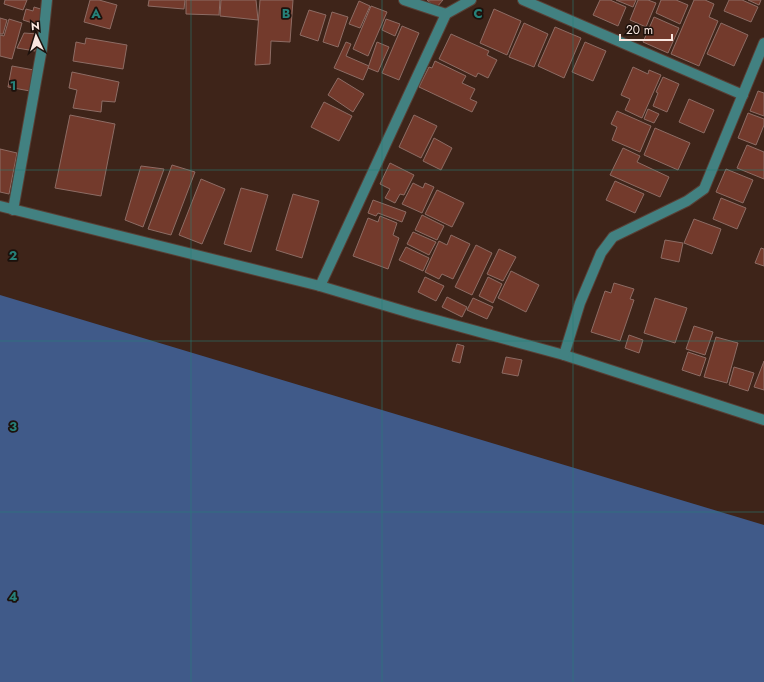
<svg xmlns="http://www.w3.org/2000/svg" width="764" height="682" font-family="Jost,sans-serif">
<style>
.water{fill:#405a89}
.building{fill:#733a2c;stroke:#8d6c64}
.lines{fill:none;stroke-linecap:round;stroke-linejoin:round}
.minor-casing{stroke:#583f35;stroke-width:12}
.minor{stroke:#428181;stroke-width:10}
.grid{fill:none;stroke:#268179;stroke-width:1;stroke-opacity:0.55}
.grid-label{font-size:13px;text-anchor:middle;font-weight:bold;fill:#268179;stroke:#1c110c;stroke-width:3.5;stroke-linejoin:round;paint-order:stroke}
</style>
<rect width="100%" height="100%" fill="#3e2419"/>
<!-- water -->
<path class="water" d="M0,295l764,230v157h-764z"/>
<!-- building -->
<g class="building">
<path d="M5,0h22l-4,10 -19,-6z"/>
<path d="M90,0h9l18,5 -7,24 -26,-7z"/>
<path d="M149,0h36l-1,9 -36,-3z"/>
<path d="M186,0h34l-1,15 -33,-1z"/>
<path d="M221,0h35l2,20 -38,-4z"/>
<path d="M260,0h33l-3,42 -19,-1 -1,23 -15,1z"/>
<path d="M427,0h16l-7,8z"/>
<path d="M600,0h10l16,7 -8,19 -25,-11z"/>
<path d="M616,0h20l-3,7z"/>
<path d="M638,0h10l8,3 -10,24 -16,-7z"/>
<path d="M661,0h15l12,5 -8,19 -24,-11z"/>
<path d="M694,0h11l9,4 -5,13 9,4 -19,45 -28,-12z"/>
<path d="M729,0h13l16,7 -7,15 -27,-11z"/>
<path d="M748,0h13l-2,5z"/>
<path d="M359,1l11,5 -10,22 -11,-4z"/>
<path d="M371,6l16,6 -19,44 -15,-7z"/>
<path d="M34,7l10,3 -5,15 -16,-5 3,-11 7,2z"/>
<path d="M494,9l27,12 -14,34 -27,-12z"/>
<path d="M309,10l17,5 -8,26 -18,-6z"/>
<path d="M332,12l16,5 -10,30 -15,-5z"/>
<path d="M654,17l25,11 -11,25 -25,-11z"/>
<path d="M0,18l7,2 -4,14h-3z"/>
<path d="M9,19l13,4 -10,36 -12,-3v-21l4,1z"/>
<path d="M386,19l14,5 -5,12 -13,-6z"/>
<path d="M524,23l24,11 -14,33 -25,-10z"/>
<path d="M721,23l27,12 -14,31 -27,-12z"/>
<path d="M402,26l17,7 -20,47 -17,-7z"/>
<path d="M555,27l26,11 -17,40 -26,-12z"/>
<path d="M24,33l14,1 -3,17 -18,-3z"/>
<path d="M451,34l38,17 -2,4 10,5 -9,18 -10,-5 -2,4 -37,-18z"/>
<path d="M86,38l41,7 -4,24 -50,-8 3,-19 9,2z"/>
<path d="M346,42l5,2 -5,12 23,10 -6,14 -29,-12z"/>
<path d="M377,42l12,5 -11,25 -10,-4z"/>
<path d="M585,42l21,9 -13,30 -21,-9z"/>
<path d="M435,61l31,15 -4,7 13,6 -5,10 7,3 -5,10 -53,-25 10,-20 3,1z"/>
<path d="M12,66l22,4 -4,21 -22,-4z"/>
<path d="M633,67l15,7 1,-4 12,5 -19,43 -17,-8 5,-11 -9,-4z"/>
<path d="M72,72l47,10 -4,20 -13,-1 -1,11 -28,-4 4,-18 -8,-2z"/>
<path d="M663,77l16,7 -12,28 -14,-6 5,-13 -2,-1z"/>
<path d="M338,78l26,16 -11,18 -25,-17z"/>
<path d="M758,91l6,2v23l-14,-5z"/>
<path d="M689,99l25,11 -10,23 -25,-11z"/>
<path d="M324,102l28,14 -13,25 -28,-14z"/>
<path d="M648,109l11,5 -5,9 -10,-4z"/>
<path d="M617,111l34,15 -11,26 -28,-12 5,-13 -6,-3z"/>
<path d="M748,113l16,6v6l-8,20 -18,-7z"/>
<path d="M70,115l45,9 -14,72 -46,-8z"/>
<path d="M414,115l23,11 -16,32 -22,-11z"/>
<path d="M655,128l35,15 -12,27 -34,-15z"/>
<path d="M434,138l18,10 -11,22 -18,-9z"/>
<path d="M747,145l17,7v27l-27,-11z"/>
<path d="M623,148l17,8 -3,6 32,15 -9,20 -50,-22z"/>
<path d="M0,149l17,4 -8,41 -9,-2z"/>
<path d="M390,163l24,12 -10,20 -4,-1 -5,9 -10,-5 5,-9 -10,-5z"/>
<path d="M172,165l23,7 -24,63 -23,-6z"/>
<path d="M141,166l23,3 -21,58 -18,-7z"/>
<path d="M726,169l27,11 -10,23 -27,-11z"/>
<path d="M201,179l24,10 -23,55 -23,-9z"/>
<path d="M615,181l29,13 -9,19 -29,-13z"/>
<path d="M413,183l10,5 2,-5 9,4 -12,26 -20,-9z"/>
<path d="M241,188l27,7 -17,57 -27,-8z"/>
<path d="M437,190l27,13 -12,24 -27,-13z"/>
<path d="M293,194l26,7 -17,57 -26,-8z"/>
<path d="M721,198l25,10 -9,21 -24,-10z"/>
<path d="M373,200l33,12 -4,10 -24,-9 -2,3 -8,-3z"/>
<path d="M422,215l22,11 -7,14 -22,-10z"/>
<path d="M380,216l17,7 -4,12 6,3 -11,31 -35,-13 15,-38 10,4z"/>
<path d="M694,219l27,10 -9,25 -28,-11z"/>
<path d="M413,232l23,10 -7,13 -22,-11z"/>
<path d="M451,235l19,9 -17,35 -11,-5 -3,5 -14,-7 14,-31 8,4z"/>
<path d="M665,240l18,3 -4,19 -18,-4z"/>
<path d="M476,245l16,8 -20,42 -17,-8z"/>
<path d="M406,247l23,11 -6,13 -24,-11z"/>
<path d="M761,248l3,1v17l-9,-3z"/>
<path d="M499,249l17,8 -13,24 -16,-7z"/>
<path d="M511,271l28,14 -13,27 -28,-14z"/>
<path d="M425,277l19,9 -8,15 -18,-9z"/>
<path d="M488,277l14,7 -9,19 -14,-7z"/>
<path d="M614,283l20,6 -4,10 4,1 -14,41 -29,-9 14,-41 6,2z"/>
<path d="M447,297l20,10 -5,10 -20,-10z"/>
<path d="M473,298l20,9 -6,12 -20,-9z"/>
<path d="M655,298l32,10 -12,35 -31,-10z"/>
<path d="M694,326l19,6 -8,23 -19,-6z"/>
<path d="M629,335l14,5 -4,13 -14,-5z"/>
<path d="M716,337l22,6 -11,40 -23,-6z"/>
<path d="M457,344l7,2 -4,17 -8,-2z"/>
<path d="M688,352l18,6 -6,18 -18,-6z"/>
<path d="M506,357l16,3 -4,16 -16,-3z"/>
<path d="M764,361v29l-10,-3z"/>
<path d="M734,367l20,6 -6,18 -19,-6z"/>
</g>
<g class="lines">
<defs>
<g id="minor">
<path d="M404,0l42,14"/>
<path d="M523,0l220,95"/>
<path d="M0,206l320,80 94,28 150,41 200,65"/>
<path d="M13,210l29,-162 5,-48"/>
<path d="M320,286l126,-272 25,-14"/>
<path d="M564,355l16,-52 21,-50 12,-16 74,-36 17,-12 60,-146"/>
</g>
</defs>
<!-- minor casing -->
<use href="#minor" class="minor-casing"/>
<!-- minor -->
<use href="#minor" class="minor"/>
</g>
<!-- grid -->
<path class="grid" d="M191,0v682M382,0v682M573,0v682M0,170h764M0,341h764M0,512h764"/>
<g class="grid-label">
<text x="96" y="18">A</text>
<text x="286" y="18">B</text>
<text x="478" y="18">C</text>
<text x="13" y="90">1</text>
<text x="13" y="260">2</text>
<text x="13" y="431">3</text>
<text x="13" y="601">4</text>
</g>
<!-- north arrow -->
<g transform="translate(36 36) rotate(356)" stroke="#1c110c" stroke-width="3" paint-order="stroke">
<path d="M0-3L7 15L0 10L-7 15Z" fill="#f9e7e0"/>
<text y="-6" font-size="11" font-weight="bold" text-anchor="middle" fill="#f9e7e0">N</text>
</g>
<!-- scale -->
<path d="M620 34v6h52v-6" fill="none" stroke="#f9e7e0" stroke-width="2"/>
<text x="626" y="34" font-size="12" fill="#f9e7e0" stroke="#1c110c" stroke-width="3" paint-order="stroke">20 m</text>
</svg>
